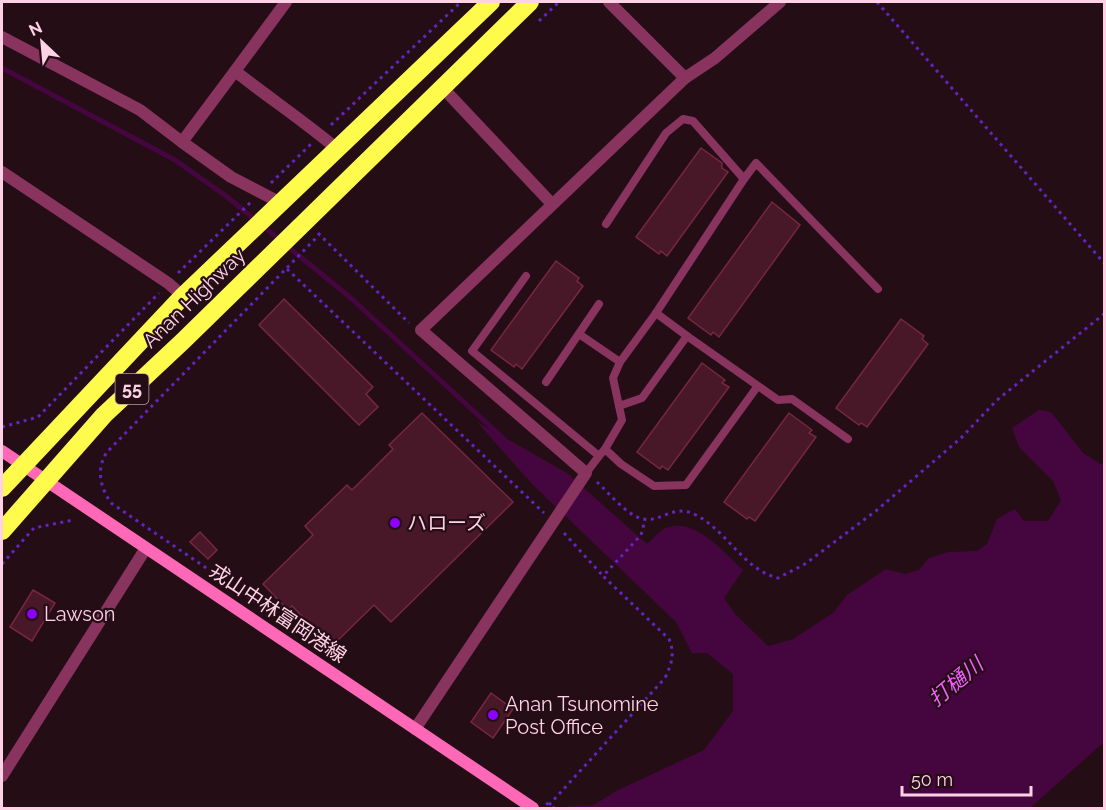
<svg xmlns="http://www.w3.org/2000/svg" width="1106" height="810" font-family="Raleway,'Noto Sans JP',sans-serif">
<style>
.water{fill:#45063f}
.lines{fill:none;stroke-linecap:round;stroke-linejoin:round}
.stream{stroke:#45063f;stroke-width:5}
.building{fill:#481728;stroke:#762742;stroke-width:1.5}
.path{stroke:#6225bf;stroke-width:3;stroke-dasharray:3 4.5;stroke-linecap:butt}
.lane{stroke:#88345e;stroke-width:8}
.street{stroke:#88345e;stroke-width:12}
.secondary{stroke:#ff68b6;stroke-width:12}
.highway{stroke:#fffb4c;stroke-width:18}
.poi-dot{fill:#8c00fc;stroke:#250d16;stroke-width:2}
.labels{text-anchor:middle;stroke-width:4.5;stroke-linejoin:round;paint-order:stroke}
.shield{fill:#250d16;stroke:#be96a7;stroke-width:1.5}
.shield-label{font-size:18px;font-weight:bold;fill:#ffd1e5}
.street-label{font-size:20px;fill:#ffd1e5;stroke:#250d16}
.poi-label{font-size:20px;fill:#ffd1e5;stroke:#250d16;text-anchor:start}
.water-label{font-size:21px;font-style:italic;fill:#f25fff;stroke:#250d16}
</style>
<rect width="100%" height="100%" fill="#250d16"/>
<!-- water -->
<path class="water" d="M1039,410l12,2 32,41 19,12 2,-2v279l-74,66h-464l3,-2 25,-1 22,-14 88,-41 29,-39v-37l-26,-21h-15l-16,-31 -144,-138 -55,-62 90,51 80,71c5,-4 10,-11 15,-14 30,-17 61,22 81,40l-19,28 11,16 33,32 25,-7 40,-26 14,-18 39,-26 19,5 14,-4 10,-12 19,-6 29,-1 10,-7 10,-25 18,-10 9,12h24l13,-21 -8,-19 -34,-34 -7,-19z"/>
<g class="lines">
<!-- stream -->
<path class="stream" d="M2,68l173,92 51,36 126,103 152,140"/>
</g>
<!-- building -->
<g class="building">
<path d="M701,148l21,15v5l6,4 -61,84 -6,-5 -2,3 -23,-17z"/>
<path d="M772,202l28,23 -81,112 -6,-5 -2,3 -23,-17z"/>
<path d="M556,261l23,17 -2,3 6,5 -61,83 -6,-5 -2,3 -23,-17z"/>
<path d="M284,299l89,88 -7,7 12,13 -19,18 -100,-100z"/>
<path d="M901,319l23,17 -2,3 6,5 -61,83 -6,-4 -2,2 -23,-17z"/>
<path d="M702,363l23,17 -3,3 7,4 -61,83 -6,-4 -2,3 -23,-17z"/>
<path d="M422,413l91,89 -122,120 -17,-17 -42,41 -40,-40 -4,4 -25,-26 50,-49 -8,-9 42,-41 5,5 41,-41 -4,-4z"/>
<path d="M789,413l23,17 -3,3 7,4 -61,84 -6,-4 -2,2 -23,-17z"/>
<path d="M200,532l17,18 -9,9 -18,-17z"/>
<path d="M33,590l22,13 -23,38 -22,-14z"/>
<path d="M491,693l22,16 -20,29 -22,-16z"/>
</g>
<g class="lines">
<!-- path -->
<g class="path">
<path d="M877,2l227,261"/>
<path d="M539,21l20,-19"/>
<path d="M331,125l130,-123"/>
<path d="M271,183l40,-39"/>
<path d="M318,233l91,90"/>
<path d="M287,269l257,244"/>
<path d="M178,273l73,-71"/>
<path d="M2,427l36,-10 121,-124"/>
<path d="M597,482c12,11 29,33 46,37 18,4 30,-16 53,-4 31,16 48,55 82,63l27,-14 72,-54 84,-72 36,-38 107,-86"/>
<path d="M564,533l39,43"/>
<path d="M2,564l32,-36 39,-8"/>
<path d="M262,606l-151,-103c-11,-16 -15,-34 -4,-51l212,-217"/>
<path d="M546,803l8,5"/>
<path d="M549,805l116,-127c7,-15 10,-24 4,-39l-66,-63 38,-41 4,-15"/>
</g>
<!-- lane -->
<g class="lane">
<path d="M744,179l12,-16 122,126"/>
<path d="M606,224l60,-91 17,-14 10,2 51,58 -88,134 -36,49"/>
<path d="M526,276l-54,75 127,105 -13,17"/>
<path d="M579,334l41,28 -7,16 9,42 -17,29"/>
<path d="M687,336l91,64 14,-1 56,40"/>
<path d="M546,382l53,-78"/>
<path d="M619,406l23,-8 45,-62 -31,-23"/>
<path d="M599,456l6,-7 16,15 33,22 32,-1 71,-98"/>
</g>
<!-- street -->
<g class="street">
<path d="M286,2l-51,69c34,27 69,50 102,78"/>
<path d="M609,2l76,76"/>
<path d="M2,37l138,73 42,32"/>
<path d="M235,71l-53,71 49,35 50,26"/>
<path d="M442,87l110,117"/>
<path d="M2,172l166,111 15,13"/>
<path d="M415,729l171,-256 -165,-143 264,-252 30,-20 65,-56"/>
<path d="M2,776l144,-228"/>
</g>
<!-- secondary -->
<path class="secondary" d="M2,451l531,357"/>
<!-- highway -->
<g class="highway">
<path d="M2,488l181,-192 308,-294"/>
<path d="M2,531l102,-116 79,-74 347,-339"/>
</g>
</g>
<!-- markers -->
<g class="poi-dot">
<circle cx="395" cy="523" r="6"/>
<circle cx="32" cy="614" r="6"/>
<circle cx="493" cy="715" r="6"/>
</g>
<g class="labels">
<!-- shield labels -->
<rect class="shield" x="115.5" y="374" width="33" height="30" rx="4.5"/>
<g class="shield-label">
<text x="132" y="395">55</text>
</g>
<!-- street labels -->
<g class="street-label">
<text transform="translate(194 298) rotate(-44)" y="7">Anan Highway</text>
<text transform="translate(278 613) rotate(34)" y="7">戎山中林富岡港線</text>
</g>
<!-- poi labels -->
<g class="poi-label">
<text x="407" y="530">ハローズ</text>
<text x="44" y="621">Lawson</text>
<text x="505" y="711">Anan Tsunomine<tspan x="505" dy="23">Post Office</tspan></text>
</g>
<!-- water labels -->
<g class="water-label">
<text transform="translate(956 682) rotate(-40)" y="7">打樋川</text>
</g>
</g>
<!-- border -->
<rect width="1106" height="810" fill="none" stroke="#ffd1e5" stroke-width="6"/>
<!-- north arrow -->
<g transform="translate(42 42) rotate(334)" stroke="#250d16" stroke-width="4.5" paint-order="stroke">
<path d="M0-4.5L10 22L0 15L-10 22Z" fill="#ffd1e5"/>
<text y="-9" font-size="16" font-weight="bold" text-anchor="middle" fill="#ffd1e5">N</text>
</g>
<!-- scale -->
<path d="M902 786v9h129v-9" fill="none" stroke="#ffd1e5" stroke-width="3"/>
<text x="911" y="786" font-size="18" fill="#ffd1e5" stroke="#250d16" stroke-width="4.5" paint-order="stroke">50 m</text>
</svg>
